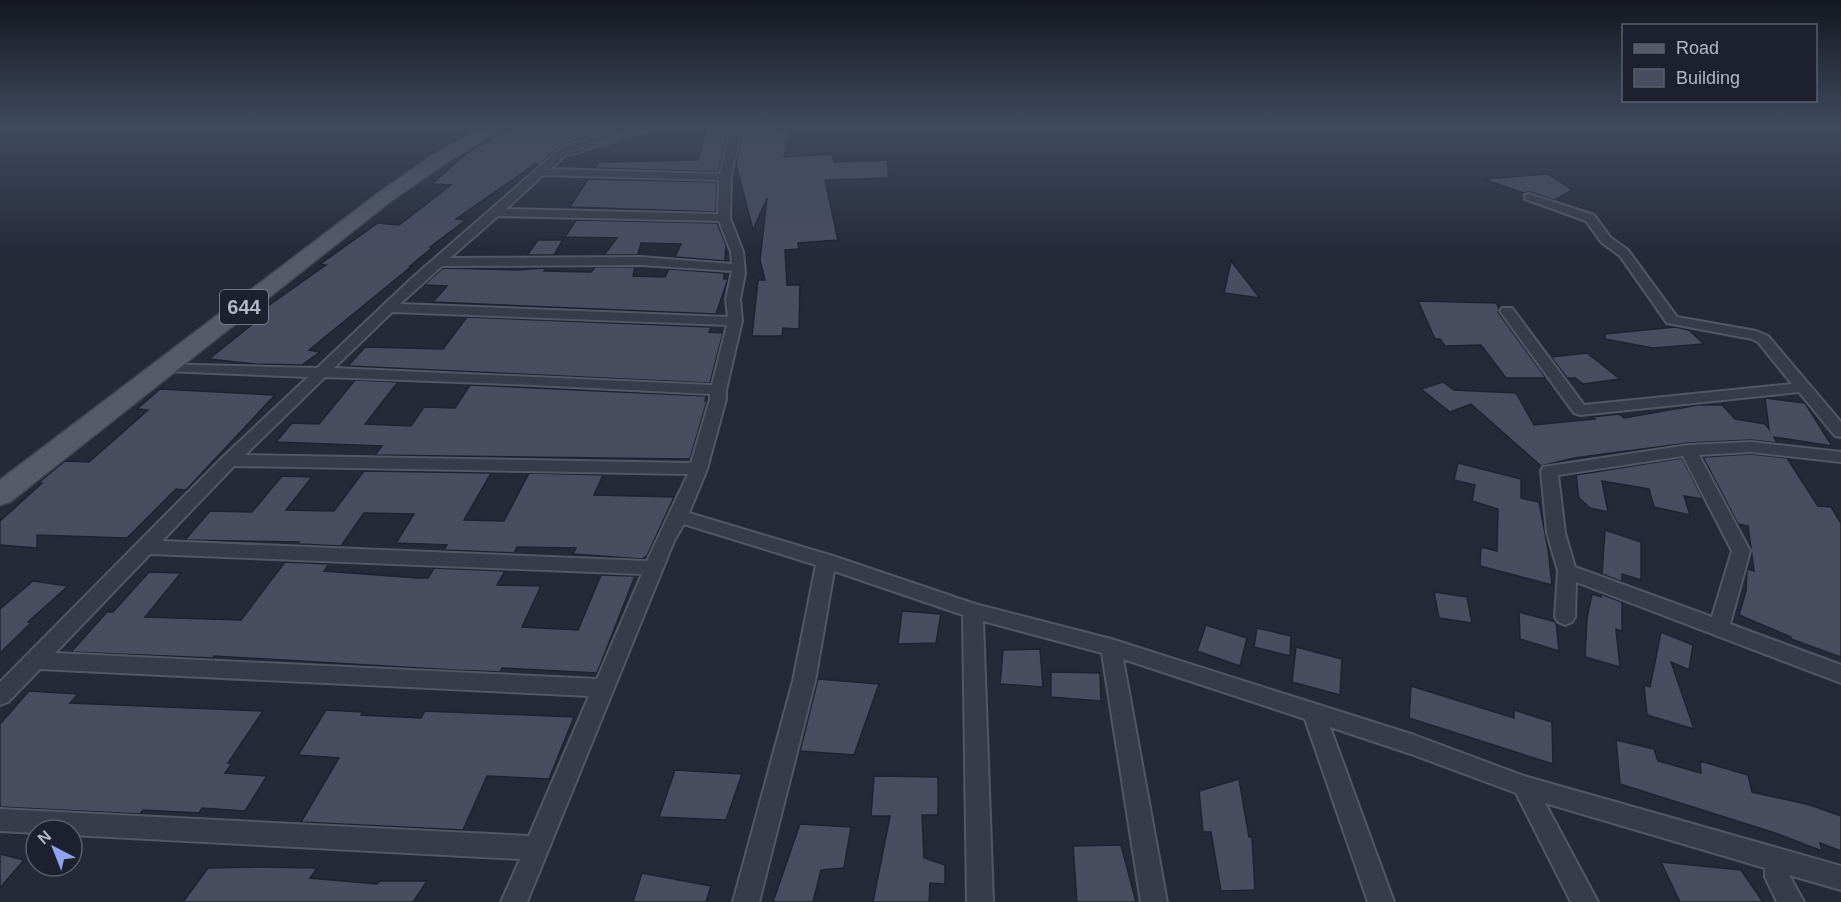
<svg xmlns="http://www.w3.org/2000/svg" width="1841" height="902" font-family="Helvetica,sans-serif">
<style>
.building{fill:#494d60;stroke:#1f2331;stroke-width:1.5}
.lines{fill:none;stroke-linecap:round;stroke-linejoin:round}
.street-casing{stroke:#535765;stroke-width:4}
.primary-casing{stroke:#414553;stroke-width:3}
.street{fill:#383c4a;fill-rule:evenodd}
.primary{fill:#565b6a;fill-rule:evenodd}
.labels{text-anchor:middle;stroke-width:6;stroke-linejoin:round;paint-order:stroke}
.shield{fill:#1d212f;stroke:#868a98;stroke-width:1.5}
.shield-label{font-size:20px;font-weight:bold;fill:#b3b7c5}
</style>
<rect width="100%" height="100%" fill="#252a39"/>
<!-- building -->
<g class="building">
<path d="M515,128h96l-51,18 -20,18h-5l-79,55 10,1 -36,27 2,1 -22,18h2l-103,84 11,2 -18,13 -47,-1 -46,-5 56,-45 -7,-1 68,-48 -6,-1 58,-41 21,2 52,-40 -19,-1 31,-28 33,-21z"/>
<path d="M635,128h18l1,4 -91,28 7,-6z"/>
<path d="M706,128h23l-11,44 -123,-4 4,-6 99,-2z"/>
<path d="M743,128h41v3h6l-6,26 48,-3 2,8 53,-2 2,18 -64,2 13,60 -40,3 1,6 -14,1 2,35h13l-1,44 -16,-1 -1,8h-30l6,-56h7l-5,-20 7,-62 -14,32 -17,-65z"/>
<path d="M1548,174l24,16 -17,10 -25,-8 -6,1 -41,-14z"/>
<path d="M588,179l129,3 -1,30 -146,-5z"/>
<path d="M576,220l141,3 9,22 -1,16 -50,-4 6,-13 -40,-1 -3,12h-34l13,-17 -52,-1z"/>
<path d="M538,240h25l-9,15h-27z"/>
<path d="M1231,261l29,37 -36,-5z"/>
<path d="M595,267h40l-2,9 32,1 4,-8 55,4v6h4l-12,35 -283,-12 14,-16 -23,-1 19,-17 74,2 29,-2 -2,3 47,1z"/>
<path d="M1418,301l78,2 3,5 -1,4 48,66h-40l-25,-33 -36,1 -5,-7h-5z"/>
<path d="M467,317l244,10 -2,5 14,1 -13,50 -362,-17 17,-19 78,2z"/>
<path d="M1675,327l14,3 15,14 -51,4 -48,-9v-5z"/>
<path d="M1587,353l33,26 -37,5 -8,-6h-8l-16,-21z"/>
<path d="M355,380l43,2 -33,42 46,2 13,-19 31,1 15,-23 236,11 -1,5h2l-17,58 -315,-4 7,-9 -106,-4 16,-19 27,1z"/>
<path d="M1443,382l11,8 62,3 18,32 61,-6 -3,-2 27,-3 5,4 74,-13h24l13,14 30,5 4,5 -4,-31 40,5 27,43 -58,-9 3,6 -26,-3 -63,3 -114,15 -33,8 -70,-62 -21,8 -29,-23z"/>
<path d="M160,389l115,6 -89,95 -10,-1 -49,49 -90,-3v13l-37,-3v-24l42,-38h-4l27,-22 24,1 59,-52 -11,-1z"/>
<path d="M1751,454l36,4 31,48 13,1 10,16v134l-50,-18v-2l-52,-22 7,-24 1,-22 7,2 -6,-45 -10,-2 -35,-67z"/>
<path d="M1682,458l21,41 -19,-3 6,19 -36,-8 -5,-18 -47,-8 6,31 -18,-4 -11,-10 -3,-23z"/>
<path d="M1458,463l63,16v19l18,4 9,47 4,36 -72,-19 1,-19 16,4 1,-42 -26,-8 3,-16 -21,-5z"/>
<path d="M364,471l127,2 -27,47 40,1 25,-48 74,2 -9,20 80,2 -27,59 -5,3 -69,-5 3,-6 -59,-1 -3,6 -70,-3 3,-5 -51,-2 18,-29 -50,-1 -23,33 -43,-2 1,-2 -114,-2 25,-29 42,1 30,-36 30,1 -26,33 48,1z"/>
<path d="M1605,530l36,12v38l-19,-6v8l-20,-8z"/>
<path d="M285,562l44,2 -5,7 94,7h10l6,-10 71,3 -8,14 44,1 -19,41 56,3 23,-55 34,1 -38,97 -95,-5 -2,4 -46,-2 -240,-14 -1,2 -142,-6 36,-40h6l36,-40 32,1 -36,44 96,3z"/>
<path d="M33,581l35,5 -40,36 3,1 -31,30v-44z"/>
<path d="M1434,592l33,5 5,26 -33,-5z"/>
<path d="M1592,594l9,3v-3l21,8v29l-6,-2 4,38 -35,-10 2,-39z"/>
<path d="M902,611l39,3 -5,29 -38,1z"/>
<path d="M1519,612l37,10 3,29 -39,-12z"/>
<path d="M1206,625l41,13 -7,28 -43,-15z"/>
<path d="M1257,628l34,8 -1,20 -36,-9z"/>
<path d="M1661,632l32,13 -4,25 -18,-8 23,67 -47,-14 -3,-30 6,2z"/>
<path d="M1296,647l46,12 -2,36 -48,-13z"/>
<path d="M1040,649l3,38 -43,-3 3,-34z"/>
<path d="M1051,672l49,1 1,28 -50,-4z"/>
<path d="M818,679l61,5 -25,71 -54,-4z"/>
<path d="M1411,686l103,32v-8l38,12 1,42 -144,-46z"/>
<path d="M29,691l49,3 -8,9 193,8 -35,52h4l-7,10 42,3 -22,35 -43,-3 -3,5 -56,-3 -3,4 -140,-7v-83z"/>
<path d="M326,710l37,2 -2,3 60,3 4,-7 149,6 -25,62 -62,-3 -24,54 -162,-8 38,-64 -41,-3z"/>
<path d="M1616,740l38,9 4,12 43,12 -1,-12 48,14 4,17 58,13 31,11v35l-21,-8 2,8 -47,-18 -155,-49z"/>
<path d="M675,770l67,4 -16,46 -67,-3z"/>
<path d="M874,776l64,1v38h-16l2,43 21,7v19l-15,-1 -1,19h-56l17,-86h-19z"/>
<path d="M1239,779l10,58h3l3,53 -34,1 -10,-59h-8l-4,-41z"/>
<path d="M800,824l51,3 -7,41 -23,2 -8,32h-40z"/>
<path d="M1121,845l15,57h-59l-4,-56z"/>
<path d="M0,854l24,6 -24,28z"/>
<path d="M1661,862l80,8 22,32h-83z"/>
<path d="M258,867l59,1 -7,10 67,6 3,-3h47l-14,21h-230l25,-34z"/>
<path d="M642,873l69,13 -5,16h-73z"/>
</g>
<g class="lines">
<defs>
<g id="street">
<path d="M618,128h15l-64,24 -19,17 170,5 11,-46h10l-10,49 -1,41 13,34 2,21 -5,26 2,22 -16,69v9l-19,70 -18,44 144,43 142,48 136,35 303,96 110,41 317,90v24l-52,-15 15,27h-27l-12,-25v-9l-220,-65 53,99h-27l-55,-109 -105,-39 -81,-27 64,175h-26l-63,-183 -182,-60 44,243h-26l-39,-249 -119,-32 10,281h-26l-4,-287 -129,-44 -19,110 -56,221h-26l60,-221 23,-116 -132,-41 -10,17 -147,361h-26l19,-43 -448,-24v-5h-36v3l-36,-2v-22l529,27 60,-140 -549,-27 -32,33 -8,3v-23l224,-226 84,-79 -144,-6 -7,-4 2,-3 158,4 94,-89 150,-131zM543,175l176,5 -1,34 -212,-5zM498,216l221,5 12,31 1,12 -91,-7 -191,1zM641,265l91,6 -6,28 2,18 -328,-13 42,-38zM392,312l335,13 -15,60 -378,-17zM325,377l209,8 176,9v5l-19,64 -446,-8zM234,466l454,8 -41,87 -485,-20zM150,554l492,20 -45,105 -542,-26z"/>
<path d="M1529,194l65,21 16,22 18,13 49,67 79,14 12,5 73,86v15l-6,-1 -36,-44 -219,23 -6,-2 -74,-102 2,-3h10l72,97 208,-21 -34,-42 -6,-3 -85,-16 -47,-67 -18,-13 -16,-22 -61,-22v-4z"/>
<path d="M1751,442l90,10v10l-90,-10 -52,3 51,96 -20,73 111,41v18l-265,-101 -1,35 -3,5 -7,3 -7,-3 -3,-5 3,-46 -11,-38 -6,-62 2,-4 145,-22zM1683,456l49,95 -20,66 -137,-50 -10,-34 -7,-58z"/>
</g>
<path id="primary" d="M482,128h21l-57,35 -55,38 -381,301 -10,3v-25l377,-286 56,-39z"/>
</defs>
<!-- street casing -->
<use href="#street" class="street-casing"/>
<!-- primary casing -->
<use href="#primary" class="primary-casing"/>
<!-- street -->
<use href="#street" class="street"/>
<!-- primary -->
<use href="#primary" class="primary"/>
</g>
<!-- sky -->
<linearGradient id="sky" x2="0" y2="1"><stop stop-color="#14171f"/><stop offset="0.5" stop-color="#404a5f"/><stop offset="1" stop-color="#404a5f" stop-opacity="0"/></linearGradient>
<rect width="1841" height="254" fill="url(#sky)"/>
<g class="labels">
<!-- shield labels -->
<rect class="shield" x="220" y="290" width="48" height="34" rx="4.5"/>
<g class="shield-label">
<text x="244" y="314">644</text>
</g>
</g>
<!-- legend -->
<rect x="1622" y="24" width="195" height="78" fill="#1d212f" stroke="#595d6b" stroke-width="1.5"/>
<rect x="1634" y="44" width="30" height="9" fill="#565b6a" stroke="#595d6b" stroke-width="1.5"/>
<text x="1676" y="54" font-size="18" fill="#b3b7c5">Road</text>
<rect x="1634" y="69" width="30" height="18" fill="#494d60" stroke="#595d6b" stroke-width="1.5"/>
<text x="1676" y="84" font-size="18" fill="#b3b7c5">Building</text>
<!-- north arrow -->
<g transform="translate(54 848) rotate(318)"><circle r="28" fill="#1d212f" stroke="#595d6b" stroke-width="1.5"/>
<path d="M0-4.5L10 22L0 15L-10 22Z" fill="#90a3ee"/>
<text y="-9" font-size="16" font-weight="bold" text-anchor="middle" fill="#b3b7c5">N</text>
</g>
</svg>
